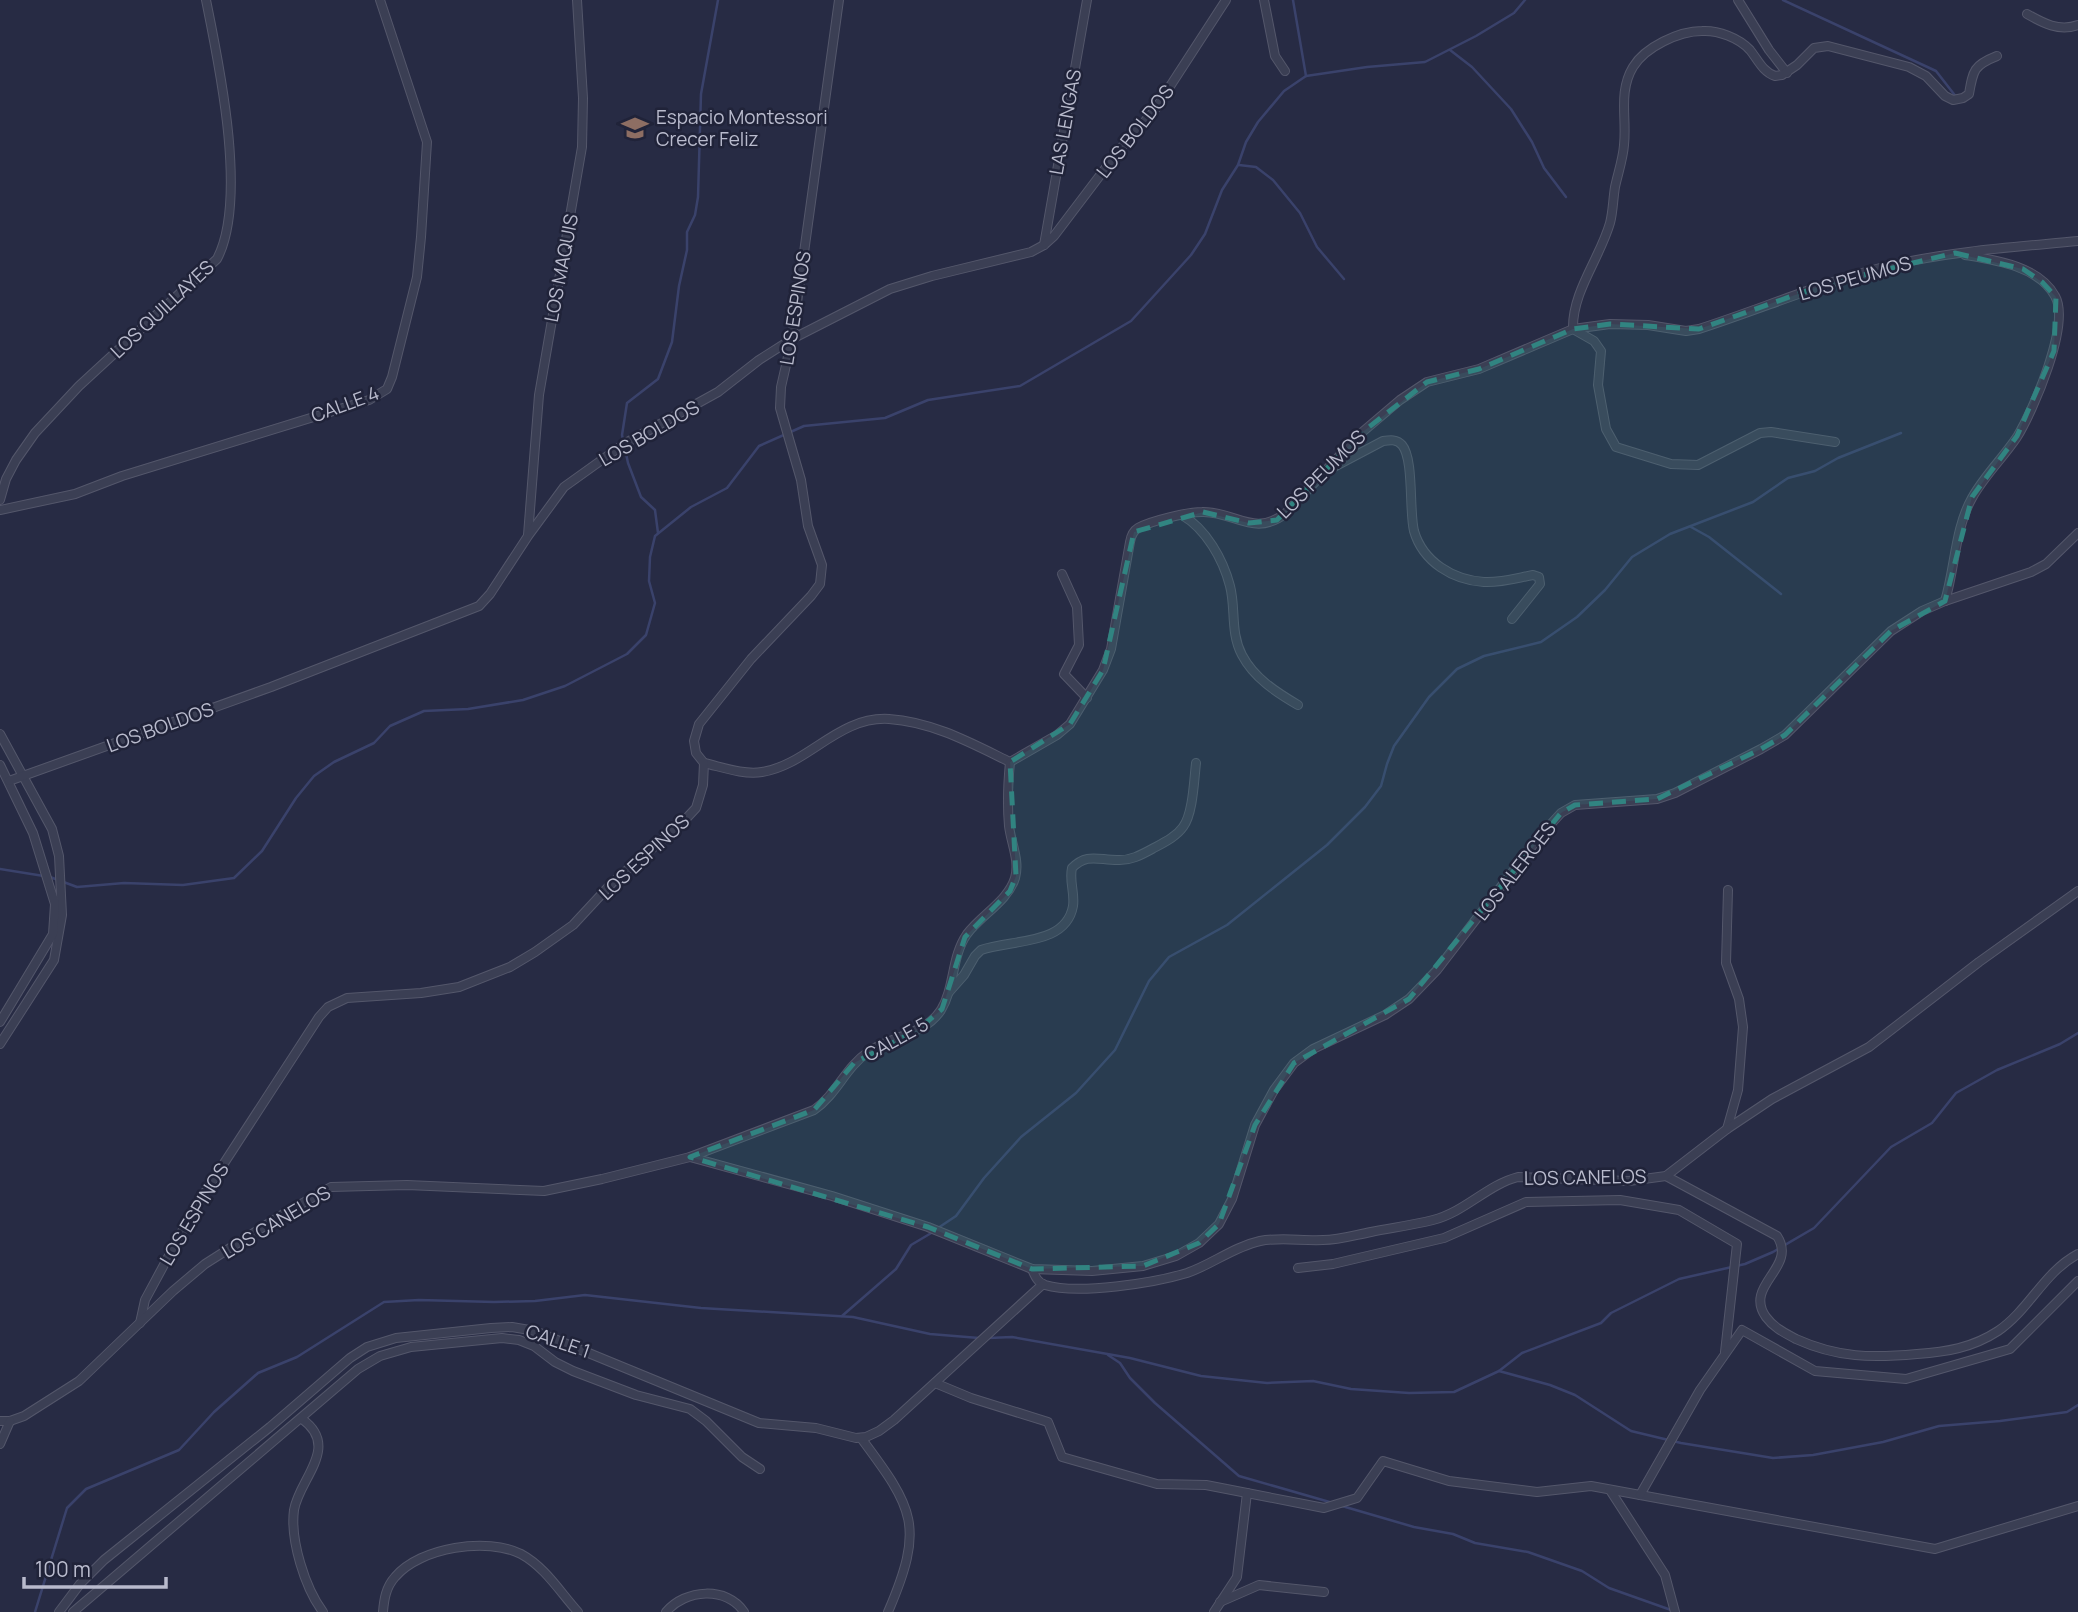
<svg xmlns="http://www.w3.org/2000/svg" width="2078" height="1612" font-family="Manrope,sans-serif">
<style>
.lines{fill:none;stroke-linecap:round;stroke-linejoin:round}
.stream{stroke:#3a426b;stroke-width:2.5}
.minor-casing{stroke:#54576b;stroke-width:10}
.minor{stroke:#3b3f54;stroke-width:8}
.marked{fill:#318481;fill-opacity:0.2;stroke:#318481;stroke-width:5;stroke-dasharray:14 9;stroke-linejoin:round}
.labels{text-anchor:middle;stroke-width:5;stroke-linejoin:round;paint-order:stroke}
.poi-label{font-size:19px;fill:#b9bbcd;stroke:#202339;text-anchor:start}
.street-label{font-size:19px;fill:#b9bbcd;stroke:#202339}
</style>
<rect width="100%" height="100%" fill="#272b44"/>
<g class="lines">
<!-- stream -->
<g class="stream">
<path d="M1293,0l13,76"/>
<path d="M1783,0l153,71 21,27"/>
<path d="M1450,50l22,17 39,42 21,33 12,26 22,29"/>
<path d="M1239,165l17,2 17,13 27,33 17,34 27,32"/>
<path d="M1691,527l18,10 72,57"/>
<path d="M658,533l-3,-23 -14,-13 -13,-34 -6,-28 5,-32 31,-24 14,-37 7,-56 8,-36v-18l8,-17 3,-18 3,-103 17,-94"/>
<path d="M0,869l50,8 27,10 47,-4 59,2 51,-7 28,-27 34,-53 18,-22 20,-14 40,-19 16,-17 34,-15 44,-2 55,-9 42,-14 62,-32 19,-19 9,-32 -6,-22 1,-24 5,-21 36,-29 36,-19 32,-42 45,-20 81,-8 43,-18 92,-14 111,-65 60,-66 14,-21 17,-44 16,-25 8,-23 12,-20 26,-31 22,-15 61,-9 58,-5 51,-26 38,-23 11,-13"/>
<path d="M938,1228l18,-12 28,-38 37,-41 55,-44 39,-43 34,-69 20,-24 58,-32 100,-80 38,-38 16,-21 6,-22 7,-18 35,-49 28,-28 27,-13 57,-14 36,-25 28,-27 27,-33 38,-23 83,-32 35,-24 27,-7 23,-13 63,-25"/>
<path d="M842,1316l54,-47 15,-24 22,-13"/>
<path d="M989,1338l23,-1 118,21 71,18 66,7 46,-2 38,8 58,4 45,-1 45,-21 23,-18 79,-30 10,-10 68,-34 66,-15 28,-12 41,-24 77,-81 41,-24 24,-30 41,-23 63,-26 18,-11"/>
<path d="M1108,1355l12,8 10,15 25,25 84,73 94,27"/>
<path d="M1499,1371l51,14 25,10 56,36 50,12 92,15 40,-3 70,-13 56,-16 61,-5 67,-9 11,-7"/>
<path d="M1342,1506l72,21 39,7 22,9 53,9 54,19 27,17 62,22"/>
<path d="M35,1612l32,-104 19,-19 93,-39 35,-38 44,-39 39,-16 87,-55 35,-2 75,2 41,-1 50,-6 116,13 152,9 77,17 49,4"/>
</g>
<defs>
<g id="minor">
<path d="M1264,0l11,56 10,15"/>
<path d="M1738,0l31,50 18,23"/>
<path d="M2027,14c16,9 32,18 51,11"/>
<path d="M1044,245l43,-245"/>
<path d="M1835,442l-64,-10 -11,1 -62,32 -27,-1 -55,-17 -10,-18 -8,-44 3,-34 -7,-10 -21,-12c-1,-37 27,-71 37,-106 3,-11 3,-24 5,-36 3,-14 8,-28 9,-42 3,-27 -6,-53 9,-78 12,-20 46,-36 69,-36 16,-1 37,7 48,19 8,10 13,22 25,26l7,-1 15,-10 17,-17 14,-2 81,21 17,9 19,20 8,4 10,-2 6,-4c4,-24 5,-29 28,-38"/>
<path d="M1330,469l53,-28c7,-1 14,-2 19,4 12,14 7,66 12,86 9,31 39,49 70,51 16,1 33,-4 49,-7l6,2 1,7 -28,35"/>
<path d="M0,500l6,-21 10,-19 19,-27 44,-47 138,-127c31,-59 2,-195 -11,-259"/>
<path d="M0,510l75,-16 47,-18 247,-76 18,-11 5,-12 25,-100 4,-40 6,-95 -47,-142"/>
<path d="M1182,515c24,14 41,44 48,71 6,23 0,46 12,69 12,23 34,37 56,50"/>
<path d="M528,535l11,-140 43,-248 1,-49 -6,-98"/>
<path d="M1062,574l15,33 2,38 -15,29 23,24"/>
<path d="M1945,601c10,-33 10,-73 27,-103 12,-22 31,-40 45,-61 16,-26 54,-113 38,-141 -16,-30 -60,-36 -90,-41"/>
<path d="M0,734l52,95 7,27 3,59 -8,45 -54,84"/>
<path d="M1010,762l47,-27 13,-11 33,-54 8,-21 19,-107c1,-6 3,-11 8,-14 12,-7 50,-16 64,-16 33,-1 52,26 84,1l74,-79 40,-34 27,-18 52,-13 94,-40 37,-5 38,1 38,6 13,-2c65,-21 127,-48 193,-64 61,-14 124,-18 186,-24"/>
<path d="M704,763c18,4 39,12 58,9 46,-7 76,-56 127,-53 44,3 82,24 121,43"/>
<path d="M0,765l33,68 22,71 -2,30 -53,88"/>
<path d="M9,781l262,-94 208,-81 11,-12 38,-58 36,-49 60,-43 94,-52 41,-32 33,-21 98,-50 42,-13 99,-24 13,-7 10,-9 66,-87 34,-38 72,-111"/>
<path d="M949,992l15,-17 11,-19 6,-6c30,-11 85,-4 92,-44 2,-13 -4,-25 -1,-38 15,-15 26,-8 45,-8 13,1 24,-5 35,-11 11,-6 24,-12 31,-22 10,-13 11,-47 13,-64"/>
<path d="M1727,1129l11,-39 5,-63 -4,-28 -13,-36 2,-73"/>
<path d="M690,1157l142,39 96,31 104,42 60,2 51,-5 33,-10 23,-13 20,-19 13,-25 23,-74 19,-35 20,-27 19,-14 72,-34 24,-16 28,-29 103,-134 21,-23 14,-8 82,-6 18,-6 86,-44 24,-14 106,-104 31,-20 23,-10 86,-29 15,-8 32,-31"/>
<path d="M1666,1176l111,60c21,32 -34,49 -11,81 8,11 19,16 30,22 42,19 76,19 121,15 29,-2 55,-6 81,-23 31,-21 46,-59 80,-77"/>
<path d="M1298,1268l35,-4 111,-26 82,-36 94,-2 59,10 58,34 -12,108"/>
<path d="M1032,1269c3,7 5,13 13,16 33,10 109,-2 142,-12 26,-9 46,-26 73,-32 20,-4 42,0 63,-1 16,0 32,-5 48,-8 20,-4 42,-7 62,-12 32,-8 54,-35 85,-43l111,4 37,-5 61,-47 45,-30 97,-52 110,-85 99,-71"/>
<path d="M140,1323l5,-23 48,-89 126,-194 9,-10 19,-9 74,-5 38,-6 51,-20 25,-15 38,-27 39,-42 70,-60 14,-15 7,-23 1,-22 -8,-10 -2,-12 5,-17 52,-65 60,-63 9,-12 2,-19 -14,-39 -7,-46 -21,-72 1,-21 11,-48 47,-339"/>
<path d="M935,1383l36,15 77,24 14,35 95,27 49,1 118,23 33,-10 26,-37 66,20 88,11 54,-6 344,63 143,-43"/>
<path d="M302,1419c39,28 -3,60 -8,91 -4,30 11,78 29,102"/>
<path d="M0,1421h10l14,-5 55,-35 94,-90 32,-27 80,-51 46,-26 76,-2 137,6 58,-12 88,-22 124,-47c23,-16 31,-42 54,-58 23,-16 57,-17 73,-42 14,-23 10,-53 26,-76 14,-19 41,-33 48,-56 5,-17 -4,-35 -6,-52 -2,-22 -1,-43 1,-64"/>
<path d="M861,1438c53,71 64,88 27,174"/>
<path d="M0,1444l10,-23"/>
<path d="M1610,1490l55,85 10,37"/>
<path d="M1640,1495l60,-105 42,-60 73,41 91,8 104,-30 68,-68"/>
<path d="M1220,1602l39,-17 65,7"/>
<path d="M59,1612l21,-28 24,-24 166,-133 80,-69 17,-11 29,-9 95,-10 21,-1 23,4 224,92 57,5 40,10 10,-1 13,-6 15,-11 149,-136"/>
<path d="M73,1612l285,-243 22,-13 31,-9 91,-9 17,2 15,6 21,16 18,9 63,24 54,14 16,12 36,36 18,12"/>
<path d="M383,1612c1,-13 3,-25 12,-35 25,-30 93,-40 126,-23 24,13 39,38 57,58"/>
<path d="M666,1612c19,-23 61,-26 78,0"/>
<path d="M1214,1612l23,-35 10,-84"/>
</g>
</defs>
<!-- minor casing -->
<use href="#minor" class="minor-casing"/>
<!-- minor -->
<use href="#minor" class="minor"/>
</g>
<!-- marked area -->
<path class="marked" d="M1955,253l68,16 19,13 14,15 -2,54 -37,85 -45,61 -27,104 -54,30 -106,104 -24,14 -104,50 -82,6 -14,8 -152,186 -115,64 -39,62 -36,99 -20,19 -56,23 -111,3 -104,-42 -238,-70 124,-47 40,-47 65,-34 23,-20 23,-72 45,-46 6,-15 -6,-114 60,-38 33,-54 31,-138 69,-20 46,11 28,-3 83,-86 67,-52 52,-13 94,-40 37,-5 89,5 130,-46z"/>
<!-- icons -->
<defs>
<symbol id="school-bare" viewBox="-9 -9 18 18"><path d="M0-5L7-2L0 1L-7-2ZM-4 1L0 2.5L4 1V4Q0 6-4 4Z" fill="#8d6e63" stroke="#202339" stroke-width="2.5" paint-order="stroke"/></symbol>
</defs>
<g fill-rule="evenodd">
<use href="#school-bare" x="616" y="109" width="38" height="38"/>
</g>
<g class="labels">
<!-- poi labels -->
<g class="poi-label">
<text x="656" y="124">Espacio Montessori<tspan x="656" dy="22">Crecer Feliz</tspan></text>
</g>
<!-- street labels -->
<g class="street-label">
<text transform="translate(1065 122) rotate(-80)" y="7">LAS LENGAS</text>
<text transform="translate(1135 131) rotate(-52)" y="7">LOS BOLDOS</text>
<text transform="translate(561 268) rotate(-79)" y="7">LOS MAQUIS</text>
<text transform="translate(1855 278) rotate(-16)" y="7">LOS PEUMOS</text>
<text transform="translate(795 308) rotate(-81)" y="7">LOS ESPINOS</text>
<text transform="translate(162 309) rotate(-43)" y="7">LOS QUILLAYES</text>
<text transform="translate(345 404) rotate(-20)" y="7">CALLE 4</text>
<text transform="translate(649 433) rotate(-30)" y="7">LOS BOLDOS</text>
<text transform="translate(1321 474) rotate(-45)" y="7">LOS PEUMOS</text>
<text transform="translate(160 727) rotate(-20)" y="7">LOS BOLDOS</text>
<text transform="translate(644 857) rotate(-43)" y="7">LOS ESPINOS</text>
<text transform="translate(1515 871) rotate(-52)" y="7">LOS ALERCES</text>
<text transform="translate(896 1039) rotate(-29)" y="7">CALLE 5</text>
<text transform="translate(1585 1177) rotate(-1)" y="7">LOS CANELOS</text>
<text transform="translate(194 1214) rotate(-59)" y="7">LOS ESPINOS</text>
<text transform="translate(276 1222) rotate(-31)" y="7">LOS CANELOS</text>
<text transform="translate(558 1341) rotate(19)" y="7">CALLE 1</text>
</g>
</g>
<!-- scale -->
<path d="M24 1577v10h142v-10" fill="none" stroke="#b9bbcd" stroke-width="3.5"/>
<text x="35" y="1577" font-size="21" fill="#b9bbcd" stroke="#202339" stroke-width="5" paint-order="stroke">100 m</text>
</svg>
